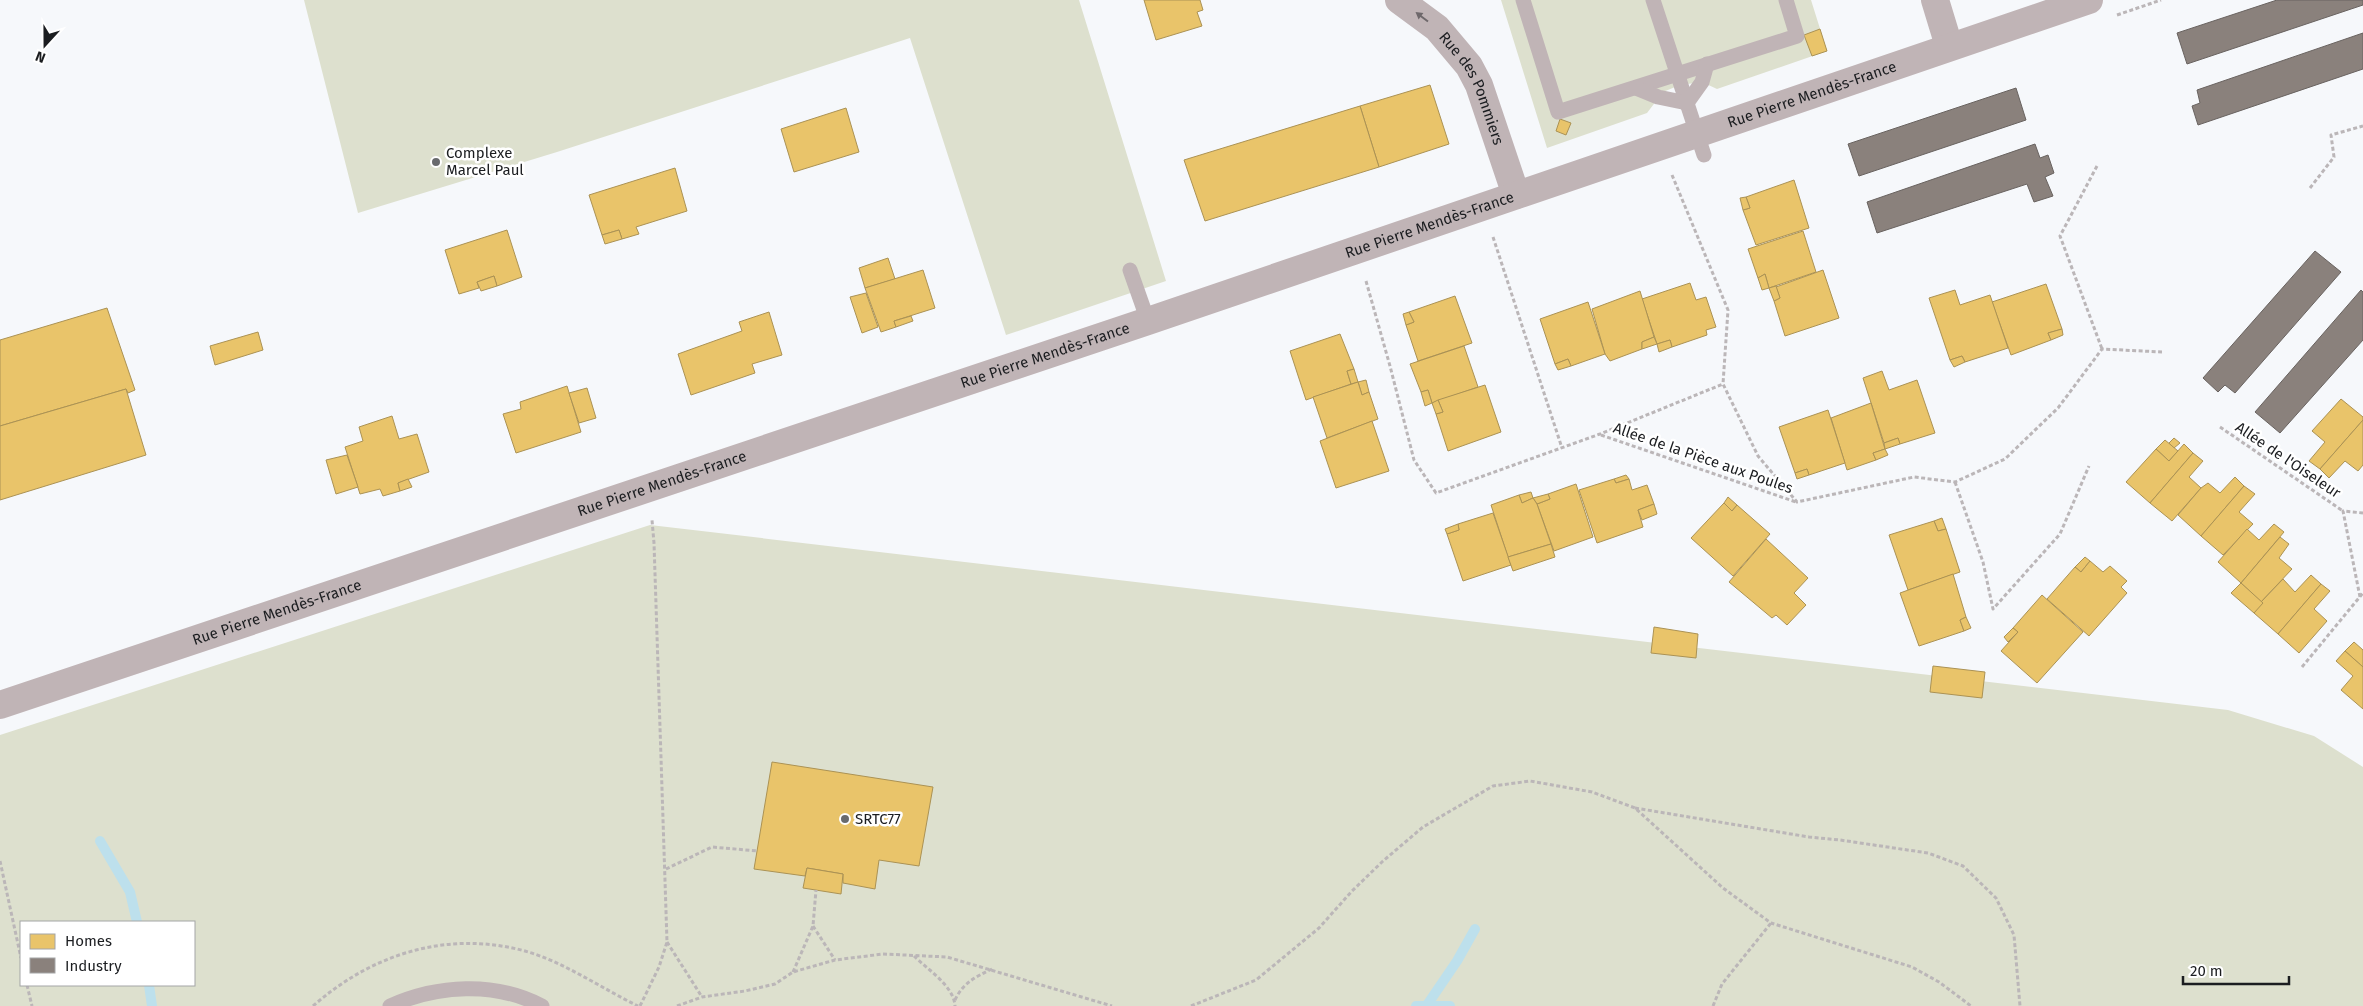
<svg xmlns="http://www.w3.org/2000/svg" width="2363" height="1006" font-family="'Fira Sans',sans-serif">
<style>
.green{fill:#dde0ce;fill-rule:evenodd}
.homes{fill:#e9c46a;stroke:#ab9254}
.industry{fill:#8a817c;stroke:#696360}
.lines{fill:none;stroke-linecap:round;stroke-linejoin:round}
.stream{stroke:#bde0ec;stroke-width:10}
.path{stroke:#bbb6b8;stroke-width:3;stroke-dasharray:4 2.5;stroke-linecap:butt}
.lane{stroke:#c0b4b6;stroke-width:15}
.street{stroke:#c0b4b6;stroke-width:28}
.oneway{fill:#6e686b}
.poi-dot{fill:#686a6d;stroke:#fff;stroke-width:2}
.labels{text-anchor:middle;stroke-width:5;stroke-linejoin:round;paint-order:stroke}
.street-label{font-size:15px;fill:#1b1d20;stroke:#fff}
.poi-label{font-size:15px;fill:#1b1d20;stroke:#fff;text-anchor:start}
</style>
<rect width="100%" height="100%" fill="#f6f8fb"/>
<!-- green -->
<g class="green">
<path d="M304,0h775l87,281 -160,54 -96,-297 -353,114 -199,61z"/>
<path d="M1501,0h310l16,51 -110,38 -15,-7 -22,3 -17,7 -16,21 -100,35z"/>
<path d="M650,525l1578,185 86,26 49,31v239h-2363v-271zM21,922h173v63h-173z"/>
</g>
<!-- homes -->
<g class="homes">
<path d="M1144,0h56l3,10 -6,2 5,14 -46,14z"/>
<path d="M1820,29l7,22 -15,5 -8,-21z"/>
<path d="M1430,85l19,59 -70,23 -19,-61z"/>
<path d="M1360,106l19,61 -174,54 -21,-61z"/>
<path d="M846,108l13,44 -65,20 -13,-43z"/>
<path d="M1560,119l11,4 -5,12 -10,-4z"/>
<path d="M675,168l12,43 -51,16 3,7 -17,5 -3,-9 -17,5 -13,-40z"/>
<path d="M1794,180l15,48 -53,17 -13,-35 7,-2 -4,-11z"/>
<path d="M1746,197l4,11 -7,2 -3,-12z"/>
<path d="M507,230l15,47 -25,9 -3,-10 -17,6 2,6 -20,6 -14,-44z"/>
<path d="M619,230l3,9 -17,5 -3,-9z"/>
<path d="M1803,231l13,41 -47,16 -4,-14 -7,4 -10,-29z"/>
<path d="M888,258l7,21 -30,9 -6,-20z"/>
<path d="M923,270l12,38 -41,13 2,6 -15,5 -16,-44z"/>
<path d="M1823,270l16,48 -54,18 -11,-35 6,-3 -4,-11z"/>
<path d="M1765,274l4,14 -7,2 -4,-12z"/>
<path d="M494,276l3,10 -16,5 -4,-9z"/>
<path d="M1690,283l6,17 10,-3 10,30 -10,3 1,5 -35,12 -2,-7 -13,4 -15,-45z"/>
<path d="M2046,284l16,45 -14,4 3,7 -40,15 -19,-53z"/>
<path d="M1776,286l4,12 -6,3 -5,-13z"/>
<path d="M1955,290l5,15 30,-10 18,53 -43,14 -3,-6 -12,4 -21,-62z"/>
<path d="M1640,291l14,46 -12,5v7l-32,12 -5,-7 -13,-45z"/>
<path d="M866,293l12,34 -16,6 -12,-36z"/>
<path d="M1455,296l17,47 -54,18 -12,-36 8,-3 -5,-10z"/>
<path d="M1588,302l17,52 -34,12 -3,-7 -13,5 -15,-45z"/>
<path d="M107,308l28,82 -7,3 -2,-4 -126,37v-86z"/>
<path d="M769,312l13,43 -30,9 3,9 -64,22 -13,-41 64,-23 -3,-9z"/>
<path d="M1409,312l5,10 -8,3 -3,-11z"/>
<path d="M911,316l2,5 -17,6 -2,-6z"/>
<path d="M2062,329l1,6 -12,5 -3,-7z"/>
<path d="M258,332l5,18 -48,15 -5,-19z"/>
<path d="M1340,334l14,35 -7,2 4,13 -45,16 -16,-49z"/>
<path d="M1654,337l3,7 -15,5v-7z"/>
<path d="M1670,340l2,7 -13,5 -2,-8z"/>
<path d="M1464,346l14,41 -46,16 -4,-13 -7,2 -11,-28z"/>
<path d="M1962,356l3,6 -11,5 -4,-7z"/>
<path d="M1568,359l3,7 -13,4 -3,-6z"/>
<path d="M1354,369l4,13 -7,2 -4,-13z"/>
<path d="M1882,371l7,19 28,-10 18,53 -35,11 -2,-6 -14,5 -21,-65z"/>
<path d="M1366,380l3,12 -7,3 -4,-13z"/>
<path d="M1358,382l4,13 7,-3 9,27 -51,19 -14,-41z"/>
<path d="M1485,385l16,47 -53,19 -12,-37 7,-2 -5,-12z"/>
<path d="M567,386l14,46 -65,21 -13,-39 18,-5 -1,-7z"/>
<path d="M587,388l9,30 -17,5 -10,-30z"/>
<path d="M126,389l20,66 -146,45v-74z"/>
<path d="M1428,390l4,13 -7,3 -4,-14z"/>
<path d="M2341,399l22,18v3l-43,49 -11,-8 16,-19 -13,-11z"/>
<path d="M1438,400l5,12 -7,2 -4,-11z"/>
<path d="M1871,403l14,46 -12,4 3,7 -29,10 -16,-52z"/>
<path d="M1828,410l17,53 -36,12 -2,-6 -12,4 -16,-46z"/>
<path d="M392,416l7,23 18,-5 12,38 -31,11 2,8 -17,5 -3,-7 -20,5 -15,-47 18,-6 -4,-14z"/>
<path d="M2363,420v45l-5,6 -13,-10 -16,17 -9,-9z"/>
<path d="M1372,421l17,50 -53,17 -16,-47z"/>
<path d="M1898,438l2,6 -15,5 -1,-6z"/>
<path d="M2174,438l6,5 -6,5 -5,-5z"/>
<path d="M2165,440l13,11 -9,10 -13,-12z"/>
<path d="M2184,444l9,9 -43,50 -24,-21 30,-33 13,12z"/>
<path d="M1885,449l3,6 -12,5 -3,-7z"/>
<path d="M2193,453l10,8 -14,16 12,11 -29,33 -22,-18z"/>
<path d="M347,455l11,32 -22,7 -10,-34z"/>
<path d="M1807,469l2,6 -12,4 -2,-6z"/>
<path d="M1626,475l3,4 -13,4 -2,-4z"/>
<path d="M2235,477l9,9 -43,50 -23,-21 23,-27 7,-5 12,10z"/>
<path d="M408,479l4,8 -12,4 -2,-8z"/>
<path d="M1614,479l2,4 13,-4 3,11 15,-5 7,19 -16,6 5,17 -46,16 -18,-53z"/>
<path d="M1576,484l17,53 -39,14 -17,-47 13,-5 -2,-5z"/>
<path d="M2244,486l11,8 -16,18 14,12 -30,31 -22,-19z"/>
<path d="M1531,492l2,6 -11,5 -3,-8z"/>
<path d="M1548,494l2,5 -13,5 -4,-6z"/>
<path d="M1519,495l3,8 11,-5 4,6 14,40 -43,13 -17,-52z"/>
<path d="M1728,497l9,8 -5,6 -8,-8z"/>
<path d="M1724,503l8,8 5,-6 33,29 -37,42 -42,-38z"/>
<path d="M1654,504l3,10 -15,6 -4,-10z"/>
<path d="M1493,513l18,52 -48,16 -16,-47 12,-4 -1,-6z"/>
<path d="M1942,518l4,11 -8,2 -4,-10z"/>
<path d="M1934,521l4,10 8,-2 14,43 -52,18 -19,-55z"/>
<path d="M1458,524l1,6 -12,4 -2,-5z"/>
<path d="M2274,524l10,8 -43,51 -23,-21 29,-33 12,11z"/>
<path d="M2280,537l9,7 -10,14 13,11 -31,33 -20,-19z"/>
<path d="M1766,539l42,39 -14,15 12,12 -19,20 -11,-10 -4,3 -43,-36z"/>
<path d="M1551,544l4,13 -42,14 -5,-14z"/>
<path d="M2085,557l5,4 -9,11 -6,-5z"/>
<path d="M2090,561l13,11 7,-6 17,15 -6,6 6,6 -38,43 -42,-37 28,-32 6,5z"/>
<path d="M1953,574l13,43 -6,3 4,11 -45,15 -19,-53z"/>
<path d="M2311,575l10,9 -43,50 -24,-21 7,-11 22,-23 12,13z"/>
<path d="M2241,583l22,20 -9,10 -23,-20z"/>
<path d="M2321,584l9,7 -16,18 13,12 -28,32 -21,-19z"/>
<path d="M2042,595l41,37 -46,51 -36,-32 17,-19 -5,-4z"/>
<path d="M1966,617l5,11 -7,3 -4,-11z"/>
<path d="M1654,627l44,7 -2,24 -45,-5z"/>
<path d="M2013,628l5,4 -10,10 -4,-5z"/>
<path d="M2354,642l9,8v17l-18,-16z"/>
<path d="M2345,651l18,16v42l-22,-19 12,-14 -17,-15z"/>
<path d="M1933,666l52,6 -3,26 -52,-6z"/>
<path d="M772,762l161,25 -14,79 -40,-6 -4,29 -32,-6v-9l-36,-6 -2,8 -51,-7z"/>
<path d="M807,868l36,6 -2,20 -38,-6z"/>
</g>
<!-- industry -->
<g class="industry">
<path d="M2277,0h86v5l-176,59 -10,-31z"/>
<path d="M2363,33v36l-165,56 -6,-19 8,-3 -3,-13z"/>
<path d="M2016,88l10,32 -167,56 -11,-32z"/>
<path d="M2035,144l5,14 8,-3 6,18 -9,4 8,19 -19,6 -7,-18 -150,49 -10,-31z"/>
<path d="M2315,251l26,21 -106,121 -10,-8 -7,7 -15,-14z"/>
<path d="M2361,290l2,2v48l-83,93 -25,-21z"/>
</g>
<g class="lines">
<!-- stream -->
<g class="stream">
<path d="M100,841l30,51 7,30"/>
<path d="M149,985l3,21"/>
<path d="M1427,1005l30,-44 18,-32"/>
<path d="M1416,1006h34"/>
</g>
<!-- path -->
<g class="path">
<path d="M2117,15l44,-15"/>
<path d="M2097,166l-37,70 42,113"/>
<path d="M1672,175l56,135 -5,74 35,72 39,46 117,-25 41,5 50,-23 53,-51 44,-59 60,3"/>
<path d="M2310,188l24,-31 -3,-22 32,-9"/>
<path d="M1493,237l69,211"/>
<path d="M1366,281l24,85 24,94 22,33 164,-59 123,-50"/>
<path d="M2220,427l123,84"/>
<path d="M1601,435l195,67"/>
<path d="M1955,482l28,80 10,47 67,-75 29,-68"/>
<path d="M2360,597l-17,-86 20,2"/>
<path d="M2302,667l61,-74"/>
<path d="M1635,808l174,29 31,3 88,13 35,13 33,32 18,37 6,71"/>
<path d="M0,861l21,97"/>
<path d="M666,869l46,-22 46,4"/>
<path d="M813,926l22,34"/>
<path d="M667,942l35,55"/>
<path d="M914,956c13,13 40,30 41,50"/>
<path d="M793,972l20,-46 3,-36"/>
<path d="M27,985l5,21"/>
<path d="M955,1000c8,-17 20,-23 37,-31"/>
<path d="M313,1006c59,-52 134,-76 212,-55 39,11 76,37 113,55"/>
<path d="M640,1006l19,-39 8,-25 -13,-399 -2,-23"/>
<path d="M677,1006l25,-9 43,-6 30,-7 18,-12 42,-12 48,-6 64,3 165,49"/>
<path d="M1191,1006l65,-26 63,-52 33,-37 31,-30 40,-34 70,-41 37,-5 62,11 43,16 88,80 48,35 141,44 27,15 32,24"/>
<path d="M1713,1006l9,-22 49,-61"/>
</g>
<!-- lane -->
<g class="lane">
<path d="M1523,0l35,112 239,-76 -11,-36"/>
<path d="M1653,0l51,155"/>
<path d="M1636,88l22,9 29,6 15,-21 5,-18"/>
<path d="M1130,270l18,51"/>
<path d="M390,1006c47,-21 105,-25 152,0"/>
</g>
<!-- street -->
<g class="street">
<path id="s1" d="M1399,0l38,28 32,38 10,19 37,110"/>
<path d="M1935,0l14,46"/>
<path id="s2" d="M0,705l1148,-384 941,-321"/>
</g>
</g>
<!-- one-way arrows -->
<defs><path id="oneway-solid" d="M-6-.8H1V-3.2L6.5 0L1 3.2V.8H-6Z" transform="scale(1.25)"/></defs>
<use class="oneway" href="#oneway-solid" transform="translate(1422 17) rotate(-143)"/>
<!-- markers -->
<g class="poi-dot">
<circle cx="436" cy="162" r="5"/>
<circle cx="845" cy="819" r="5"/>
</g>
<g class="labels">
<!-- street labels -->
<g class="street-label">
<text dy="5" stroke="none"><textPath href="#s1" startOffset="118">Rue des Pommiers</textPath></text>
<text dy="5" stroke="none"><textPath href="#s2" startOffset="1912">Rue Pierre Mendès-France</textPath></text>
<text dy="5" stroke="none"><textPath href="#s2" startOffset="1508">Rue Pierre Mendès-France</textPath></text>
<text dy="5" stroke="none"><textPath href="#s2" startOffset="1102">Rue Pierre Mendès-France</textPath></text>
<text transform="translate(1703 458) rotate(19)" y="5">Allée de la Pièce aux Poules</text>
<text transform="translate(2288 460) rotate(34)" y="5">Allée de l'Oiseleur</text>
<text dy="5" stroke="none"><textPath href="#s2" startOffset="698">Rue Pierre Mendès-France</textPath></text>
<text dy="5" stroke="none"><textPath href="#s2" startOffset="292">Rue Pierre Mendès-France</textPath></text>
</g>
<!-- poi labels -->
<g class="poi-label">
<text x="446" y="158">Complexe<tspan x="446" dy="17">Marcel Paul</tspan></text>
<text x="855" y="824">SRTC77</text>
</g>
</g>
<!-- legend -->
<rect x="20" y="921" width="175" height="65" fill="#ffffff" stroke="#a4a5a6"/>
<rect x="30" y="934" width="25" height="15" fill="#e9c46a" stroke="#a4a5a6"/>
<text x="65" y="946" font-size="15" fill="#1b1d20">Homes</text>
<rect x="30" y="958" width="25" height="15" fill="#8a817c" stroke="#a4a5a6"/>
<text x="65" y="971" font-size="15" fill="#1b1d20">Industry</text>
<!-- north arrow -->
<g transform="translate(45 45) rotate(201)" stroke="#ffffff" stroke-width="4" paint-order="stroke">
<path d="M0-4L9 19L0 12L-9 19Z" fill="#1b1d20"/>
<text y="-8" font-size="14" font-weight="bold" text-anchor="middle" fill="#1b1d20">N</text>
</g>
<!-- scale -->
<path d="M2183 976v8h106v-8" fill="none" stroke="#1b1d20" stroke-width="2.5"/>
<text x="2190" y="976" font-size="15" fill="#1b1d20" stroke="#ffffff" stroke-width="4" paint-order="stroke">20 m</text>
</svg>
